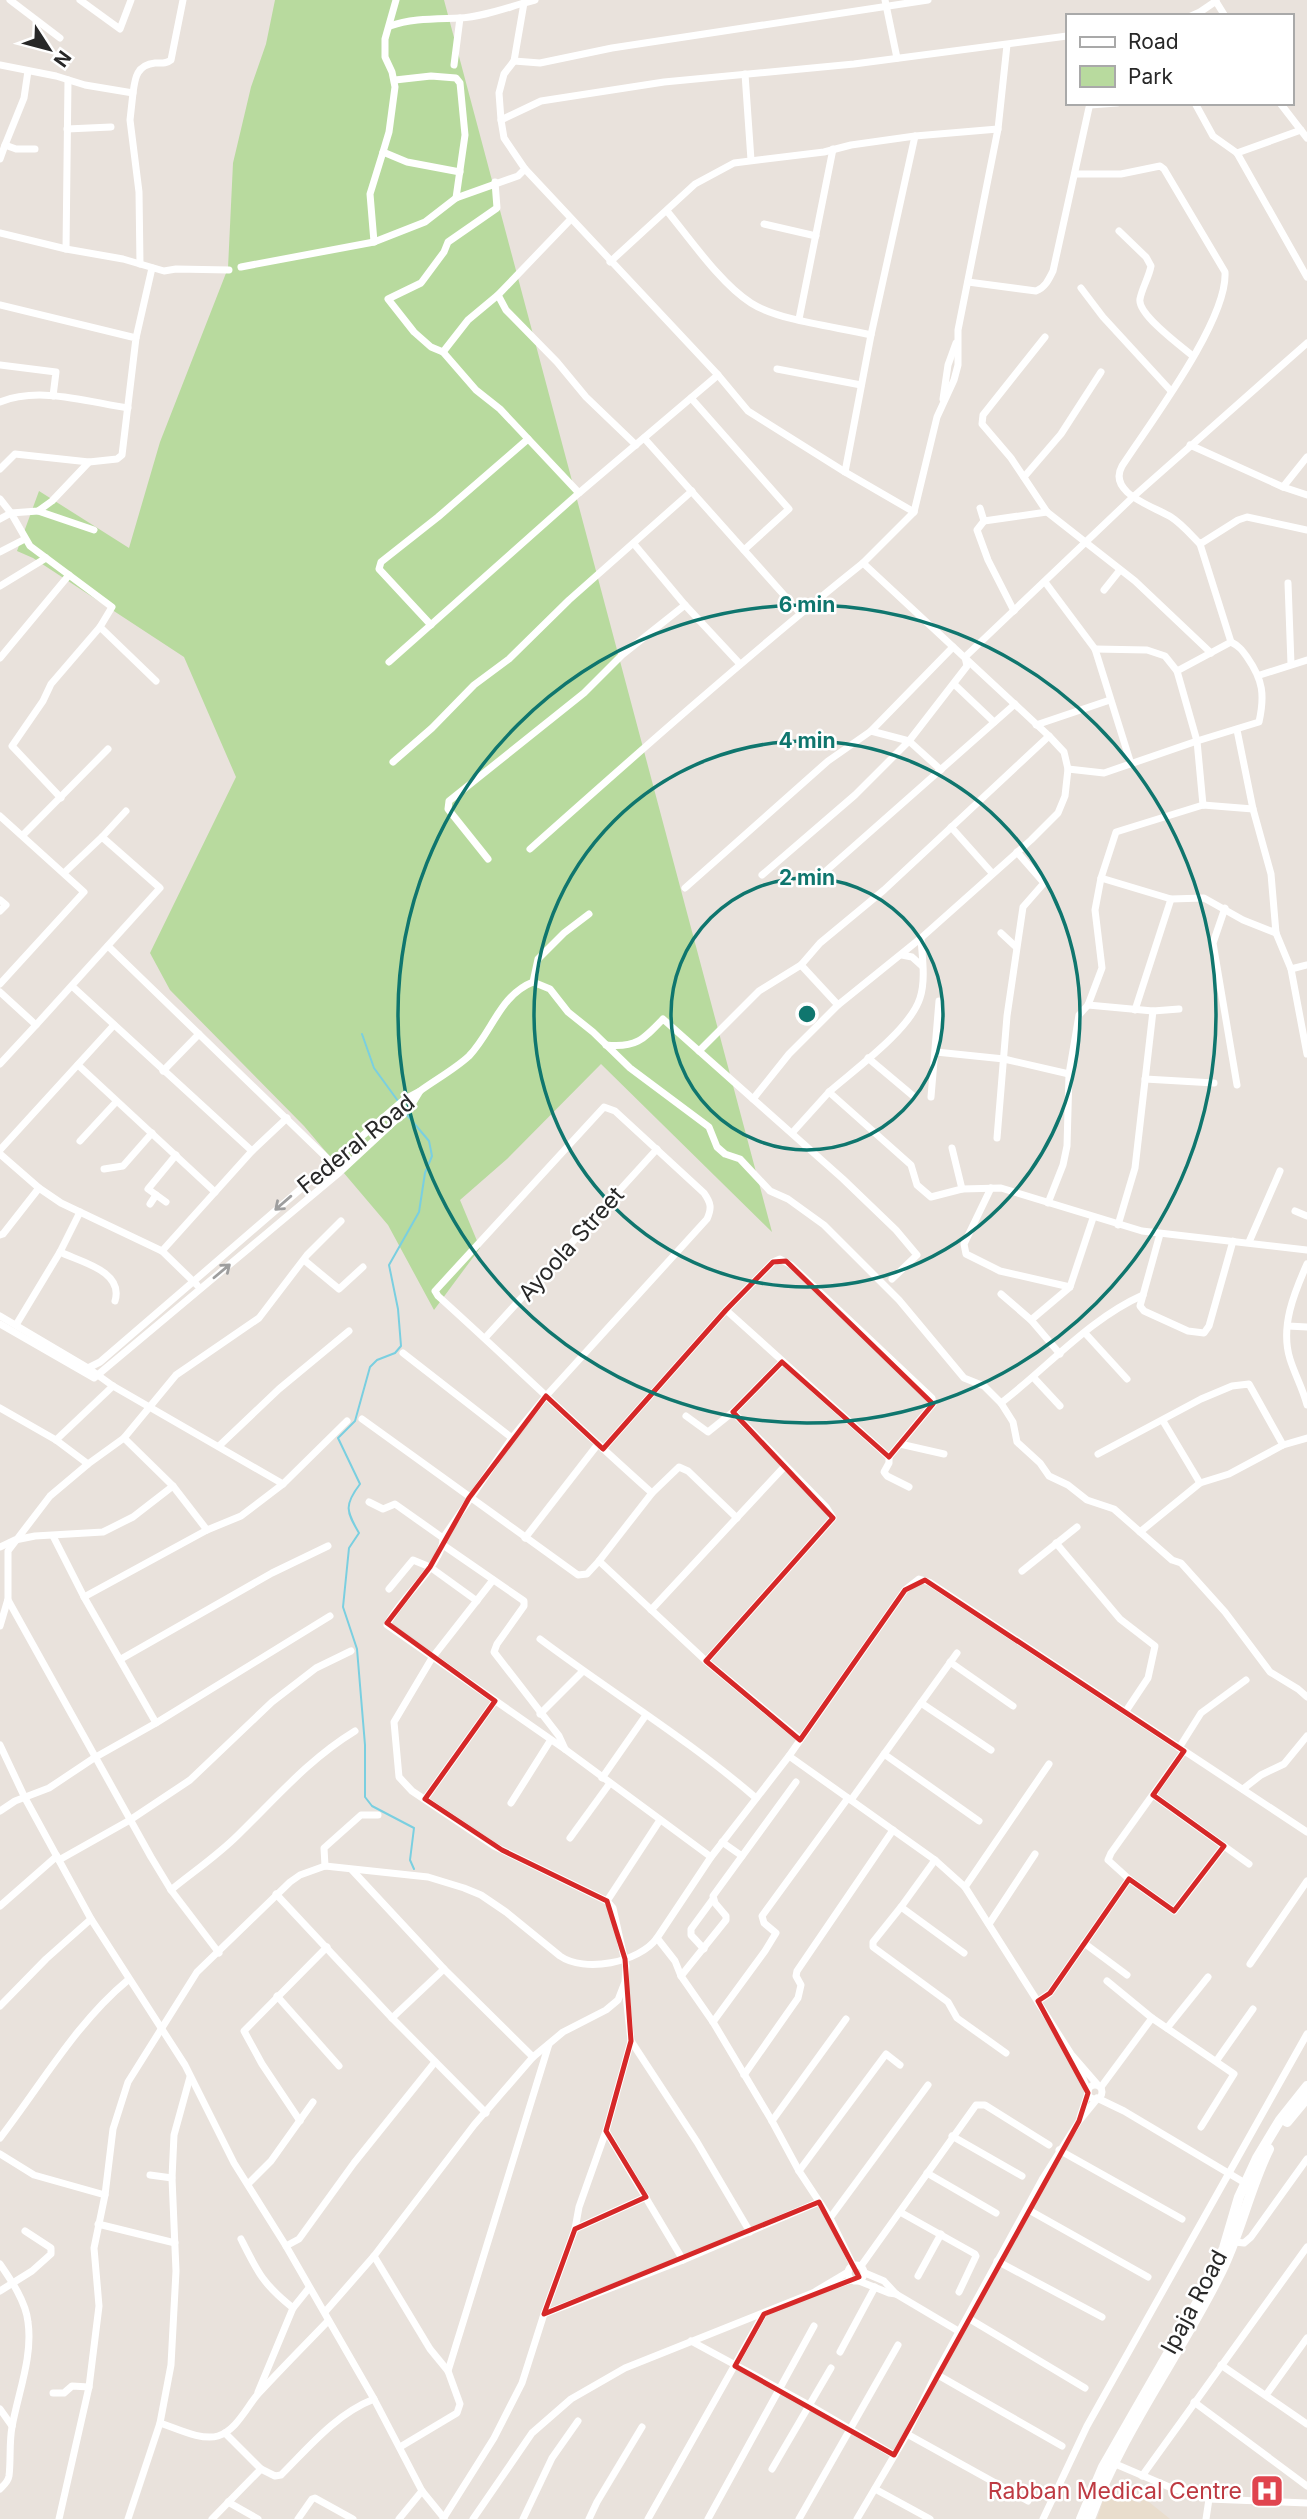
<svg xmlns="http://www.w3.org/2000/svg" width="1307" height="2519" font-family="Inter,sans-serif">
<style>
.education{fill:#e9ddcd}
.green{fill:#b8da9e}
.lines{fill:none;stroke-linecap:round;stroke-linejoin:round}
.stream{stroke:#7acfe0;stroke-width:2}
.street{stroke:#fff;stroke-width:7}
.secondary{stroke:#fff;stroke-width:10}
.oneway{stroke:#9e9e9e}
.marked{fill:none;stroke:#d62828;stroke-width:5;stroke-linejoin:round}
.ring{fill:none;stroke:#0f766e;stroke-width:3.5}
.labels{text-anchor:middle;stroke-width:5;stroke-linejoin:round;paint-order:stroke}
.street-label{font-size:23px;fill:#282828;stroke:#fff}
.health-label{font-size:23px;fill:#be3a42;stroke:#fff;text-anchor:end}
.centre{fill:#0f766e;stroke:#fff;stroke-width:3.5}
.ring-label{font-size:21px;text-anchor:middle;font-weight:bold;fill:#0f766e;stroke:#fff;stroke-width:5;stroke-linejoin:round;paint-order:stroke}
</style>
<rect width="100%" height="100%" fill="#e9e2dc"/>
<!-- education -->
<path class="education" d="M1106,2491l34,12 4,-5 26,21h-73z"/>
<!-- green -->
<path class="green" d="M275,0h169l328,1232 -171,-168 -94,95 -47,41 20,48 -46,62 -46,-85 -84,-99 -134,-136 -20,-37 86,-176 -52,-120 -151,-99 -16,-7 22,-60 90,57 31,-106 68,-174 5,-105 18,-76 15,-43z"/>
<g class="lines">
<!-- stream -->
<g class="stream">
<path d="M362,1034l12,34 24,33"/>
<path d="M407,1115l22,26 3,15 -7,17 -6,39 -30,53 9,44 3,37 -6,7 -18,7 -7,7 -15,54 -17,17 22,46c-16,21 -14,27 -1,49l-10,15 -6,59 14,42 8,96v52l7,9 42,22 -4,32 4,9"/>
</g>
<!-- street -->
<g class="street">
<path d="M10,0l50,38"/>
<path d="M80,0l40,29 11,-29"/>
<path d="M396,0l-11,39v18l7,15 3,15 -6,45 -6,20 24,10 53,10"/>
<path d="M885,0l12,58"/>
<path d="M1215,0l10,16"/>
<path d="M1191,16l9,-4 16,-11"/>
<path d="M390,26c21,-8 47,-7 70,-8 21,-1 43,-9 64,-15"/>
<path d="M514,61l26,2 72,-15 316,-48"/>
<path d="M0,65l56,11 29,9 48,8 -3,27 9,72 1,72"/>
<path d="M454,65l6,-47"/>
<path d="M745,74l6,86"/>
<path d="M395,80l36,-4 25,2 4,5 5,52 -9,63"/>
<path d="M133,93c2,-16 4,-28 22,-30 7,0 11,1 16,-3l12,-60"/>
<path d="M1280,103l27,35"/>
<path d="M1090,105l27,-2"/>
<path d="M1196,105l17,31 24,17 70,124"/>
<path d="M501,120l-2,-27 5,-19 10,-13 10,-58 11,-3"/>
<path d="M67,129l44,-2"/>
<path d="M5,145l19,-47 4,-27"/>
<path d="M1237,153l64,-23"/>
<path d="M0,159l5,-14 11,4h19"/>
<path d="M525,169l193,206 30,36 97,61 69,40 23,-95 17,-37 4,-15v-35l40,-201 9,-84"/>
<path d="M1075,174h46l39,-8 4,3 61,103c3,48 -75,151 -103,194 -15,27 31,40 49,51 11,7 20,18 29,27l38,-24 9,-3 60,13"/>
<path d="M495,182l2,26 -49,34 -4,10 -23,31 -33,16 26,33 17,15 12,5 33,38 24,19 79,84"/>
<path d="M667,211c23,28 54,73 84,92 28,18 87,24 120,32"/>
<path d="M764,224l52,12"/>
<path d="M1119,231l27,26 5,9c-2,11 -9,22 -11,33 -3,15 42,48 53,57"/>
<path d="M0,233l66,16 57,10 41,12 12,-2 53,1"/>
<path d="M374,242l-4,-48 13,-42"/>
<path d="M66,249l2,-169"/>
<path d="M610,262l85,-78 39,-21 90,-11 27,-7 64,-9 83,-7"/>
<path d="M241,267l133,-25 51,-20 31,-24 62,-22 7,-7 -21,-31 -3,-18 40,-19 123,-19 190,-18 213,-28"/>
<path d="M968,282l68,9c9,-3 13,-12 17,-20l37,-168"/>
<path d="M1081,288l22,29 68,74"/>
<path d="M498,295l8,15 51,52 29,35 50,48"/>
<path d="M0,305l136,33 -14,117 -5,4 -28,3 -37,39 -14,10 -27,2 19,33 82,61 -12,20"/>
<path d="M799,319l34,-170"/>
<path d="M1045,337l-62,78 -1,9 29,34 36,54 88,69 76,72"/>
<path d="M136,338l16,-70"/>
<path d="M443,352l25,-32 30,-25 72,-75"/>
<path d="M0,365l56,7 -3,24"/>
<path d="M777,369l84,16"/>
<path d="M691,398l98,111 -45,41"/>
<path d="M943,399l5,-34 8,-22"/>
<path d="M0,402c39,-16 88,0 128,6"/>
<path d="M644,438l156,175"/>
<path d="M1190,445l93,42 24,8"/>
<path d="M0,469l15,-15 74,8"/>
<path d="M845,472l26,-137 44,-199"/>
<path d="M1024,477l37,-43 40,-62"/>
<path d="M1283,487l24,-30"/>
<path d="M0,499l11,14 -11,6"/>
<path d="M980,508l4,13 -7,9 11,30 26,51"/>
<path d="M38,511l56,19"/>
<path d="M984,521l63,-9"/>
<path d="M634,544l51,61 54,58"/>
<path d="M0,552l25,-13"/>
<path d="M863,563l51,-51"/>
<path d="M1045,582l50,67 36,115"/>
<path d="M1288,583l3,81"/>
<path d="M0,586l46,-28"/>
<path d="M1104,590l16,-20"/>
<path d="M431,625l-52,-56 2,-7 57,-45 90,-78"/>
<path d="M1095,649l52,1 18,6 12,15 20,70 6,64"/>
<path d="M0,658l69,-83"/>
<path d="M389,662l190,-169 139,-118"/>
<path d="M1177,671l54,-29"/>
<path d="M1260,675l47,-15"/>
<path d="M954,684l40,38"/>
<path d="M1036,725l74,-25"/>
<path d="M1237,730l16,79 18,65 5,59 15,36 16,85"/>
<path d="M871,731l38,10 32,29"/>
<path d="M393,762l39,-34 42,-43 35,-26 60,-59 123,-109"/>
<path d="M1068,769l36,4 93,-32 62,-19c6,-27 4,-42 -12,-65 -5,-7 -8,-11 -16,-15l-31,-98"/>
<path d="M61,798l-49,-52 31,-45 8,-17 49,-57 56,54"/>
<path d="M0,816l84,76 -84,92"/>
<path d="M951,827l41,46"/>
<path d="M23,835l85,-86"/>
<path d="M102,837l24,-26"/>
<path d="M530,849c109,-97 218,-194 333,-286l186,173 15,16 4,17 -3,27 -7,17 -27,27 -110,98c1,18 5,42 -1,60 -10,32 -66,72 -91,94l82,73 6,20 14,12 31,-8 39,-1 141,43 165,19"/>
<path d="M488,859l-40,-50 1,-8 135,-108 38,-38 63,-50"/>
<path d="M762,875l93,-80 54,-54 58,-75 -2,-9 168,-160 174,-154"/>
<path d="M818,878l197,-174"/>
<path d="M1101,878l70,21 33,-1 39,22 33,13"/>
<path d="M685,888l143,-127 43,-30 82,-84"/>
<path d="M0,900l6,5 -6,6"/>
<path d="M1225,908l-12,35 24,142"/>
<path d="M589,914l-25,19 -26,26 -5,23 17,7 18,23 25,20 37,36 79,59 8,20 8,7 15,5 30,32 18,8 36,26 75,75 65,78 20,8 17,17 12,19 4,20 23,21 9,13 19,9 19,15 27,9 58,51 9,3 44,49 45,60 28,17 9,8"/>
<path d="M1001,933l15,14"/>
<path d="M108,946l223,216"/>
<path d="M902,955l10,2 10,9"/>
<path d="M801,965l37,40"/>
<path d="M1291,969l16,-4"/>
<path d="M73,987l179,164"/>
<path d="M0,992l36,33 -36,39"/>
<path d="M1088,1005l65,6 26,-2"/>
<path d="M1135,1010l36,-111"/>
<path d="M36,1025l124,-137 -58,-51 -37,35"/>
<path d="M606,1045c30,3 37,-5 57,-26l180,160 53,51 21,25 -25,24"/>
<path d="M699,1051l60,-60 42,-26 19,-22 64,-53 165,-154"/>
<path d="M936,1052l68,7 65,15"/>
<path d="M868,1058l44,37"/>
<path d="M78,1065l137,127"/>
<path d="M163,1071l36,-37"/>
<path d="M1145,1079l69,4"/>
<path d="M420,1091c15,-11 35,-22 49,-35 23,-24 31,-61 64,-74"/>
<path d="M931,1097l8,-96"/>
<path d="M753,1099l36,-45 49,-49 83,-67"/>
<path d="M792,1133l37,-41"/>
<path d="M997,1138l10,-122 16,-109 21,-24 -27,-31"/>
<path d="M80,1141l36,-39"/>
<path d="M952,1148l10,41"/>
<path d="M0,1150l114,-125"/>
<path d="M0,1154l39,34 22,15 101,48 90,-100 35,-33"/>
<path d="M104,1169l19,-3 29,-33"/>
<path d="M991,1188l-27,56 2,10 34,17 70,16"/>
<path d="M166,1202l-18,-13 28,-34"/>
<path d="M1048,1203l15,-38 4,-19 2,-72 10,-59 9,-10 14,-37 -7,-58 6,-32 15,-46 87,-27 50,4"/>
<path d="M150,1204l6,-9"/>
<path d="M1295,1211l12,5"/>
<path d="M1118,1225l17,-57 18,-157"/>
<path d="M1160,1234l-20,72 4,5 44,20 16,2 5,-7 24,-85"/>
<path d="M0,1235l3,-1 36,-46"/>
<path d="M1249,1242l31,-71"/>
<path d="M162,1251l35,34"/>
<path d="M60,1252c21,10 64,19 55,49"/>
<path d="M304,1260l35,29 24,-22"/>
<path d="M1307,1264c-13,29 -27,63 -17,95 5,16 13,30 17,46"/>
<path d="M1001,1294l30,26 29,34"/>
<path d="M0,1316l88,52 25,18 170,98 -42,32 -34,14 -123,67"/>
<path d="M1031,1320l39,-33 23,-69"/>
<path d="M0,1324l94,54 246,-206 71,-66 9,-15 -15,8 -305,263 -12,6"/>
<path d="M16,1325l44,-73 20,-40"/>
<path d="M1288,1326l19,1"/>
<path d="M1085,1333l42,46"/>
<path d="M485,1338l172,-189"/>
<path d="M403,1353l109,85"/>
<path d="M1034,1378l26,28"/>
<path d="M1001,1403c47,-36 88,-84 142,-108"/>
<path d="M0,1408l56,32 32,24"/>
<path d="M686,1416l22,16 25,-20"/>
<path d="M362,1419l216,156 9,-1 12,-13 107,100 94,78"/>
<path d="M1163,1421l37,62"/>
<path d="M124,1438l49,48 34,44"/>
<path d="M56,1440l57,-54"/>
<path d="M900,1444l44,10"/>
<path d="M219,1446l60,-57 70,-58"/>
<path d="M603,1449l123,-139 47,-48 7,-3 11,6 141,133 1,6 -44,53 -163,-147"/>
<path d="M1098,1454l103,-55 31,-13 17,-2 34,61"/>
<path d="M889,1457v6l-5,9 3,4 22,11"/>
<path d="M283,1484l64,-63"/>
<path d="M652,1493c-72,-64 -142,-132 -214,-197l-3,-5 169,-184 11,4 89,82c7,10 8,15 3,26l-161,177 -34,42 -69,100c1,25 -45,62 -56,87l179,125 145,107"/>
<path d="M369,1502l14,7 12,-5 48,34"/>
<path d="M1140,1532l60,-49 29,-9 54,-29 24,-7"/>
<path d="M53,1536l31,61 72,126"/>
<path d="M525,1538l73,-94"/>
<path d="M1056,1543l64,76 35,27 -7,32 -22,33"/>
<path d="M443,1545l81,56v5l-27,38 -3,8 65,84 6,13"/>
<path d="M0,1547l15,-7 20,-4 68,-4 30,-15 40,-31"/>
<path d="M599,1561l53,-68 27,-26 9,4 49,47"/>
<path d="M1022,1571l55,-44"/>
<path d="M389,1589l24,-29 17,7 47,34"/>
<path d="M8,1600l143,257 20,33 48,63"/>
<path d="M651,1610l133,-143"/>
<path d="M0,1626l8,-27v-48l42,-55 38,-32 36,-26 52,-63 83,-57 48,-63 34,-34"/>
<path d="M540,1639c72,54 148,100 216,159"/>
<path d="M121,1659l151,-86 56,-27"/>
<path d="M706,1661l127,-143 -7,-11 -93,-95 49,-50"/>
<path d="M950,1662l63,44"/>
<path d="M921,1703l70,47"/>
<path d="M540,1714l43,-43"/>
<path d="M0,1745l25,53 66,121 94,146 49,98 52,83 88,153 48,92 22,27"/>
<path d="M1179,1748l22,-35 45,-33"/>
<path d="M884,1754l95,67"/>
<path d="M789,1756l146,104 30,27 106,167 26,30"/>
<path d="M602,1778l44,-63"/>
<path d="M1243,1789l18,-14 23,-11 23,-28"/>
<path d="M1153,1795l96,69"/>
<path d="M425,1799l70,-98"/>
<path d="M851,1800l106,-147"/>
<path d="M511,1803l39,-62"/>
<path d="M0,1811l15,-10 34,-13 45,-30 62,-35 174,-107"/>
<path d="M570,1838l40,-55"/>
<path d="M722,1842l20,14"/>
<path d="M59,1860l71,-40 60,-40 82,-78 44,-34 35,-17"/>
<path d="M935,1860l-34,47 -28,35v5l75,55 9,16 49,35"/>
<path d="M325,1866l-1,-18 37,-33h17"/>
<path d="M352,1870l92,99 89,88"/>
<path d="M1129,1879l45,32 50,-65"/>
<path d="M965,1887l84,-123"/>
<path d="M171,1890c22,-18 47,-35 67,-55 38,-37 71,-76 117,-104"/>
<path d="M276,1894l116,124 94,95"/>
<path d="M607,1901l53,-81"/>
<path d="M0,1906l57,-50"/>
<path d="M901,1907l63,46"/>
<path d="M989,1924l46,-70"/>
<path d="M657,1938l18,23 6,15 32,46 59,99 27,50 31,47 23,47"/>
<path d="M1084,1943l43,32"/>
<path d="M704,1949l-13,-14v-6l22,-30"/>
<path d="M1250,1964l57,-83"/>
<path d="M681,1976l45,-56v-4l-11,-13 -2,-7 83,-114"/>
<path d="M1107,1981l45,37"/>
<path d="M277,1996l62,70"/>
<path d="M1038,2001l12,-8 79,-114 -21,-19 3,-7 73,-102"/>
<path d="M0,2006l46,-47 45,-40"/>
<path d="M392,2018l52,-49"/>
<path d="M713,2022l52,-71 11,-18 -12,-10 -2,-7 86,-118"/>
<path d="M1167,2028l41,-51"/>
<path d="M631,2041l66,101 53,90"/>
<path d="M1217,2060l36,-51"/>
<path d="M1078,2066l10,25"/>
<path d="M744,2075l54,-77 3,-13 -5,-9 1,-5 96,-141"/>
<circle cx="1095" cy="2092" r="7"/>
<path d="M1101,2087l51,-69 82,56 -33,53"/>
<path d="M1097,2098l27,13 121,72"/>
<path d="M1080,2117l8,-24"/>
<path d="M300,2121l-38,-57 -18,-33 83,-84"/>
<path d="M772,2121l74,-102"/>
<path d="M606,2131l77,129"/>
<path d="M952,2136l70,40"/>
<path d="M0,2138c41,-53 76,-115 128,-158"/>
<path d="M1059,2150l123,69"/>
<path d="M0,2154l34,21 71,20"/>
<path d="M799,2171l87,-117 14,11"/>
<path d="M927,2173l69,40"/>
<path d="M150,2175l22,3"/>
<path d="M248,2184l23,-23 42,-59"/>
<path d="M1027,2209l121,68"/>
<path d="M900,2212l75,42 1,2 -17,36"/>
<path d="M830,2218l98,-133"/>
<path d="M98,2224l77,19"/>
<path d="M575,2229l71,-32"/>
<path d="M241,2239c17,34 22,45 52,69"/>
<path d="M1235,2242l9,1 7,-6 56,-78"/>
<path d="M286,2246l13,-7 55,-76 81,-101"/>
<path d="M374,2256l56,93 18,22 12,33 -3,9 -57,34"/>
<path d="M997,2261l105,56"/>
<path d="M0,2264c11,16 26,38 28,58 5,35 -10,71 -16,105 -3,16 -1,33 -3,49 -1,6 -5,9 -9,13"/>
<circle cx="856" cy="2273" r="8"/>
<path d="M861,2266l115,-161h9l64,40"/>
<path d="M865,2273l19,8 12,13 64,38"/>
<path d="M918,2276l23,-42"/>
<path d="M859,2281l30,12 7,1"/>
<path d="M0,2291l32,-20 19,-17v-6l-26,-17"/>
<path d="M816,2291l32,-19"/>
<path d="M325,2312l49,-56 100,-131 59,-68 30,-25 43,-22 12,-10 7,-18 1,-16 -13,-58 -6,-7 -113,-55 -82,-55 -13,-14 -5,-55 38,-64 61,-78"/>
<path d="M544,2314l139,-54 136,-58"/>
<path d="M968,2318l117,70"/>
<path d="M691,2341l118,64 85,50"/>
<path d="M840,2352l35,-65"/>
<path d="M1221,2365l86,59"/>
<path d="M448,2371l101,-327"/>
<path d="M936,2374l126,72"/>
<path d="M258,2392l35,-84 16,-20"/>
<path d="M53,2393h11l8,-7 17,1"/>
<path d="M1266,2395l41,-57"/>
<path d="M1194,2402l113,84"/>
<path d="M0,2409l12,17"/>
<path d="M160,2423c16,5 41,18 58,13 19,-6 29,-30 41,-43 23,-25 46,-48 69,-72"/>
<path d="M225,2433l36,36 14,7 6,-1c29,-29 55,-61 93,-76"/>
<path d="M907,2434l121,67"/>
<path d="M1113,2463l61,26 35,10 98,4"/>
<path d="M772,2469l59,-101"/>
<path d="M1142,2476l165,-229"/>
<path d="M875,2489l55,30"/>
<path d="M228,2502l30,17"/>
<path d="M59,2519l30,-132 10,-81 -5,-58 11,-53 8,-66 15,-47 69,-110 93,-90 10,-7 25,-9 103,11 36,11 17,7 25,17 54,44c24,17 79,7 97,-18l54,-81 78,-101 116,-166 14,-11 10,3 378,250"/>
<path d="M128,2519l32,-96 11,-58 5,-94 -4,-93 2,-43 16,-58"/>
<path d="M212,2519l49,-50"/>
<path d="M298,2519l14,-20 3,-1 38,21"/>
<path d="M399,2519l23,-28"/>
<path d="M443,2519l51,-81 28,-55 22,-69 31,-85 4,-22 27,-76 25,-90 -6,-55"/>
<path d="M473,2519l59,-86 39,-34 54,-31 190,-76 36,-12"/>
<path d="M523,2519l29,-61 26,-37"/>
<path d="M589,2519l8,-17 45,-75"/>
<path d="M648,2519l115,-204"/>
<path d="M708,2519l106,-193"/>
<path d="M799,2519l99,-174"/>
<path d="M857,2519l50,-85 29,-60 107,-196 36,-57 18,-22"/>
<path d="M1043,2519l44,-93 220,-392"/>
<path d="M1206,2519l3,-20"/>
</g>
<!-- secondary -->
<g class="secondary">
<path d="M1287,2122l20,-24"/>
<path d="M1081,2519l22,-52 102,-178 19,-41 15,-51 18,-39 23,-38 27,-34"/>
<path d="M1090,2519c31,-86 87,-160 128,-241 22,-41 30,-87 51,-129"/>
</g>
</g>
<!-- one-way arrows -->
<defs><path id="oneway-shaft" d="M-6 0H5M1.5-3L5.5 0L1.5 3" fill="none" stroke-width="1.6" stroke-linecap="round" stroke-linejoin="round" transform="scale(1.75)"/></defs>
<g class="oneway">
<use href="#oneway-shaft" transform="translate(283 1203) rotate(139)"/>
<use href="#oneway-shaft" transform="translate(222 1271) rotate(-40)"/>
</g>
<!-- marked area -->
<path class="marked" d="M786,1261l147,143 -44,53 -107,-95 -49,50 100,106 -127,143 94,79 105,-150 20,-10 259,171 -31,44 71,51 -50,65 -45,-32 -79,114 -12,8 50,92 -9,28 -185,334 -159,-89 29,-52 95,-37 -40,-75 -275,112 31,-85 71,-32 -40,-66 25,-90 -6,-82 -18,-58 -105,-51 -77,-51 70,-98 -108,-78 43,-56 39,-69 77,-102 57,53 123,-139 47,-48z"/>
<!-- distance rings -->
<g class="ring">
<circle cx="807" cy="1014" r="136"/>
<circle cx="807" cy="1014" r="273"/>
<circle cx="807" cy="1014" r="409"/>
</g>
<!-- icons -->
<defs>
<symbol id="hospital-square" viewBox="-11 -11 22 22"><rect x="-9" y="-9" width="18" height="18" rx="4" fill="#e0444e" stroke="#fff"/><path d="M-5-5h3v3.5h4V-5h3V5h-3V1.5h-4V5h-3Z" fill="#fff"/></symbol>
</defs>
<g fill-rule="evenodd">
<use href="#hospital-square" x="1248" y="2472" width="38" height="38"/>
</g>
<g class="labels">
<!-- street labels -->
<g class="street-label">
<text transform="translate(356 1144) rotate(-39)" y="8">Federal Road</text>
<text transform="translate(571 1244) rotate(-48)" y="8">Ayoola Street</text>
<text transform="translate(1194 2302) rotate(-62)" y="8">Ipaja Road</text>
</g>
<!-- health labels -->
<g class="health-label">
<text x="1242" y="2499">Rabban Medical Centre</text>
</g>
</g>
<circle cx="807" cy="1014" r="10" class="centre"/>
<g class="ring-label">
<text x="807" y="612">6 min</text>
<text x="807" y="748">4 min</text>
<text x="807" y="885">2 min</text>
</g>
<!-- legend -->
<rect x="1066" y="14" width="228" height="91" fill="#ffffff" stroke="#a9a9a9" stroke-width="2"/>
<rect x="1080" y="37" width="35" height="10" fill="#ffffff" stroke="#a9a9a9" stroke-width="2"/>
<text x="1128" y="49" font-size="21" fill="#282828">Road</text>
<rect x="1080" y="66" width="35" height="21" fill="#b8da9e" stroke="#a9a9a9" stroke-width="2"/>
<text x="1128" y="84" font-size="21" fill="#282828">Park</text>
<!-- north arrow -->
<g transform="translate(49 49) rotate(126)" stroke="#ffffff" stroke-width="5" paint-order="stroke">
<path d="M0-5L12 26L0 18L-12 26Z" fill="#282828"/>
<text y="-10" font-size="19" font-weight="bold" text-anchor="middle" fill="#282828">N</text>
</g>
</svg>
